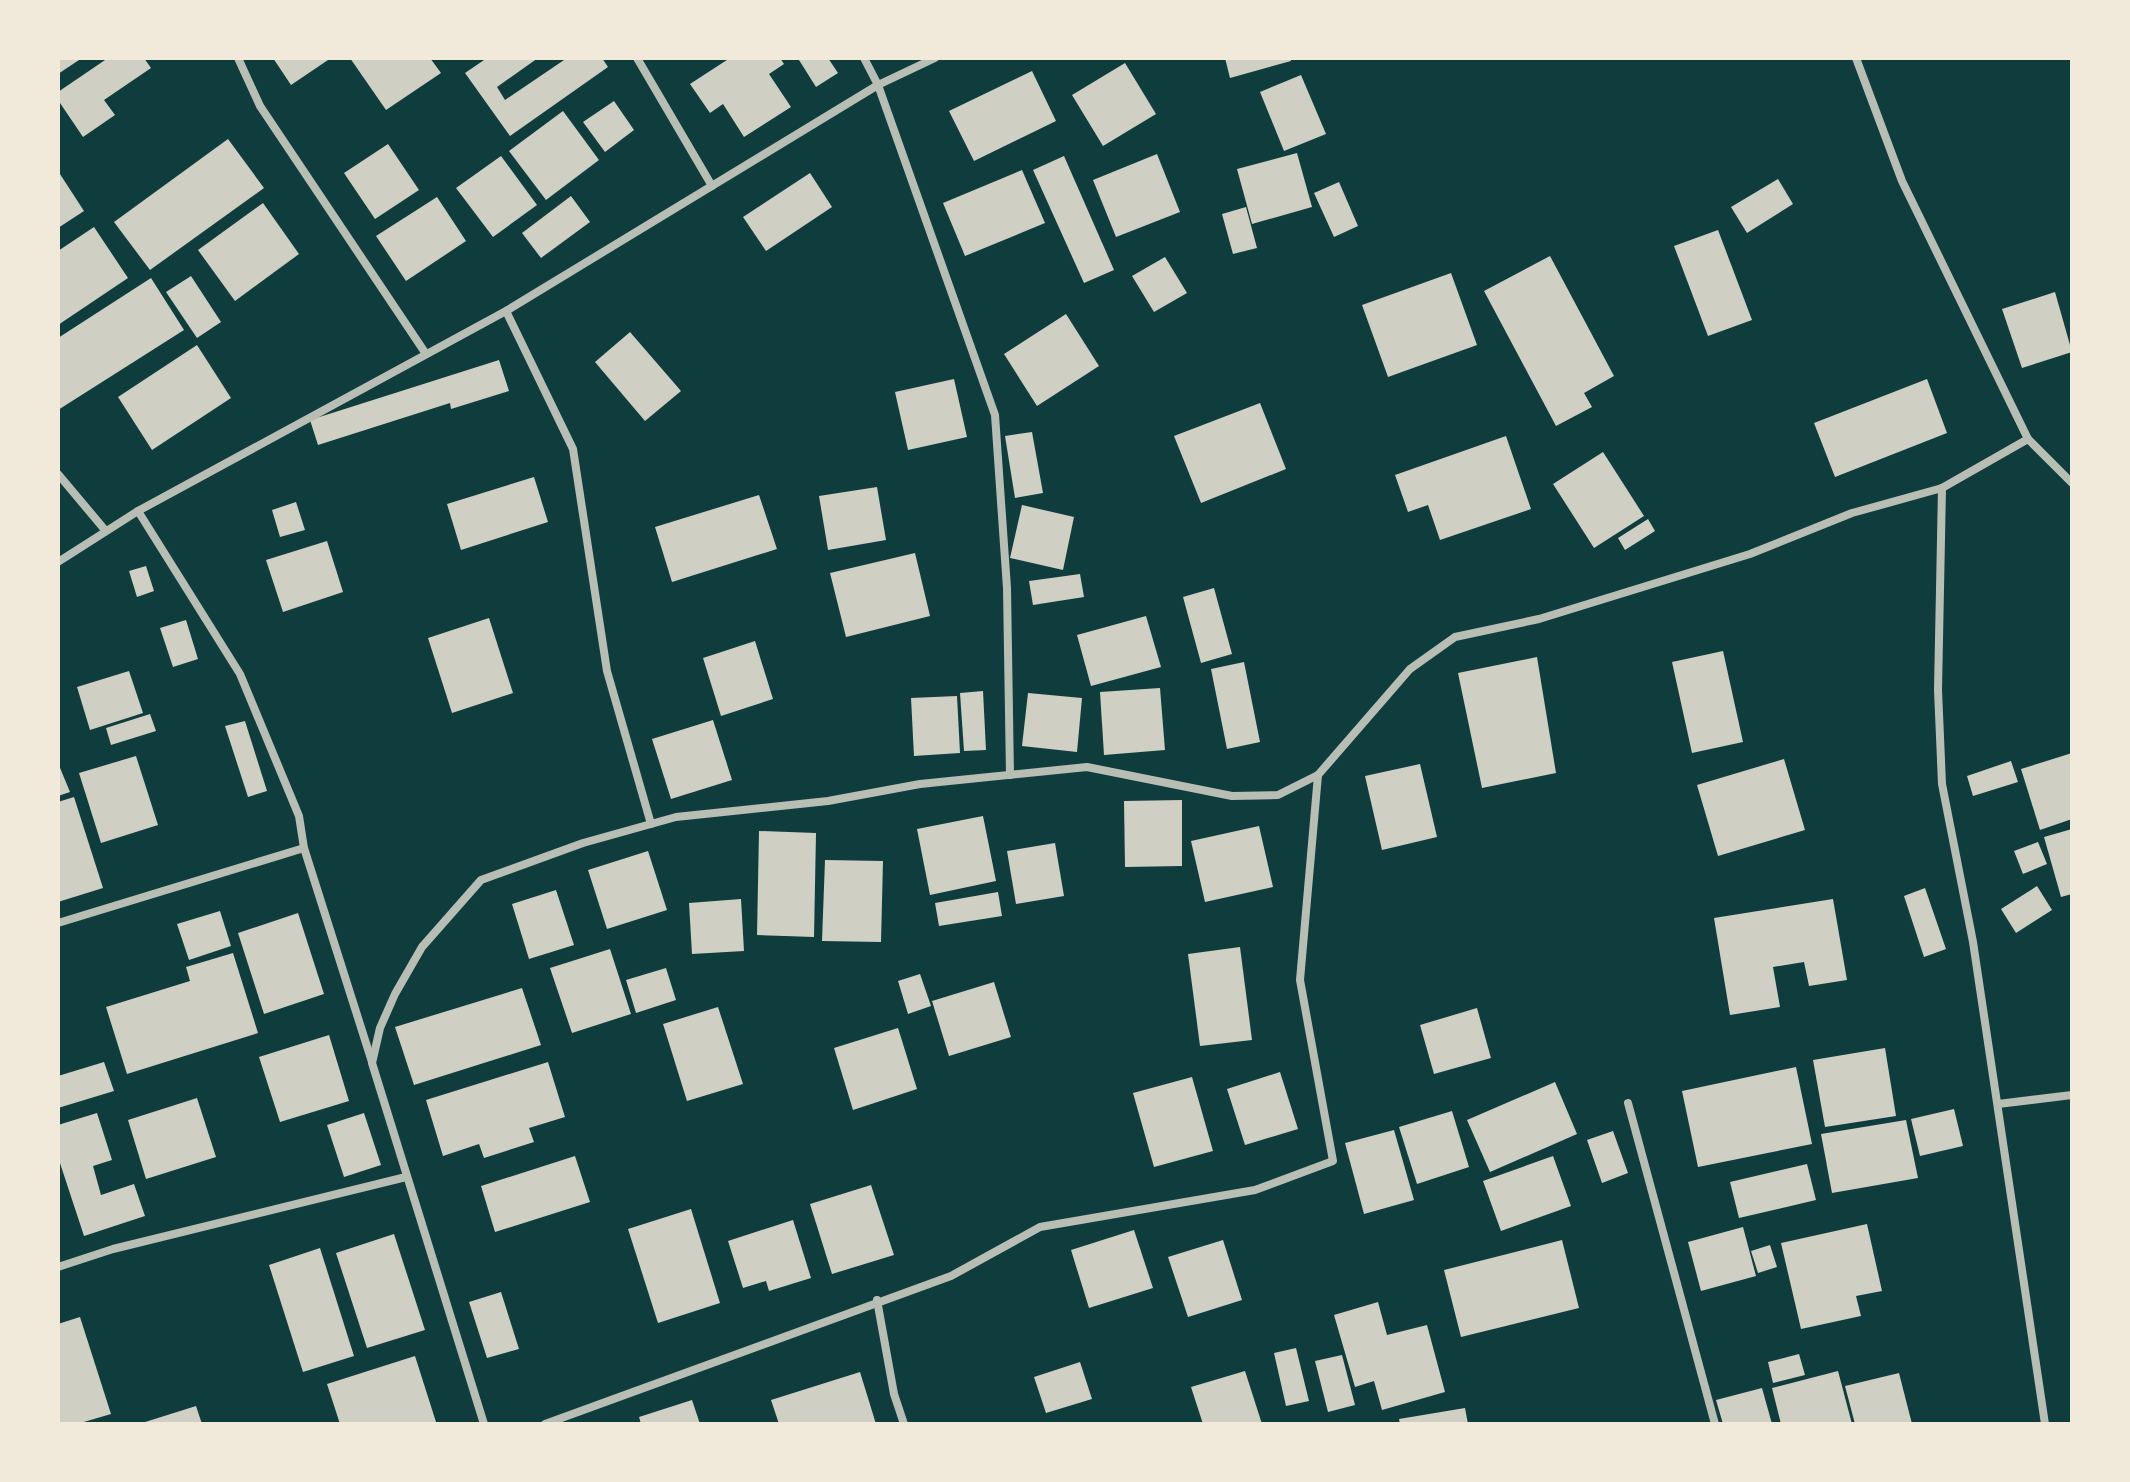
<svg xmlns="http://www.w3.org/2000/svg" width="2130" height="1482" font-family="Lato,sans-serif">
<style>
.building{fill:#cfcfc3}
.lines{fill:none;stroke-linecap:round;stroke-linejoin:round}
.minor{stroke:#b8beb3;stroke-width:8}
</style>
<rect width="100%" height="100%" fill="#0f3d3e"/>
<!-- building -->
<g class="building">
<path d="M58,58h24l-24,16z"/>
<path d="M108,58h36l7,10 -47,32 11,15 -32,22 -25,-37v-8z"/>
<path d="M273,58h58l-40,27z"/>
<path d="M350,58h80l11,15 -55,37z"/>
<path d="M487,58h51l-41,29 8,13 62,-42h35l6,9 -98,69 -45,-63z"/>
<path d="M730,58h50l4,6 -15,10 22,33 -47,30 -21,-33 -13,9 -20,-29z"/>
<path d="M803,58h25l10,15 -22,14 -17,-27z"/>
<path d="M1225,58h65l1,3 -61,17z"/>
<path d="M1125,63l31,51 -53,32 -31,-51z"/>
<path d="M1032,71l24,50 -82,40 -25,-50z"/>
<path d="M1301,75l25,59 -42,17 -24,-59z"/>
<path d="M614,101l20,29 -29,22 -22,-30z"/>
<path d="M563,111l36,49 -53,40 -37,-49z"/>
<path d="M228,139l36,49 -114,82 -36,-48z"/>
<path d="M388,144l31,46 -44,29 -31,-46z"/>
<path d="M1297,153l15,54 -60,17 -15,-55z"/>
<path d="M1157,154l23,58 -64,25 -23,-57z"/>
<path d="M501,156l36,49 -44,32 -37,-49z"/>
<path d="M1064,156l50,114 -30,13 -51,-113z"/>
<path d="M1022,170l23,53 -80,33 -22,-53z"/>
<path d="M58,171l26,40 -26,17z"/>
<path d="M810,173l22,34 -66,44 -23,-34z"/>
<path d="M1778,179l15,25 -46,29 -16,-26z"/>
<path d="M1339,182l19,44 -24,11 -20,-44z"/>
<path d="M571,196l19,26 -49,36 -19,-25z"/>
<path d="M437,197l29,44 -60,40 -30,-45z"/>
<path d="M263,203l36,51 -64,47 -37,-51z"/>
<path d="M1246,207l11,41 -24,6 -11,-40z"/>
<path d="M94,227l34,51 -70,47v-74z"/>
<path d="M1718,230l34,90 -44,16 -34,-90z"/>
<path d="M1550,256l64,120 -30,17 8,14 -36,19 -72,-135z"/>
<path d="M1165,257l22,36 -33,19 -22,-36z"/>
<path d="M1451,273l26,72 -89,32 -26,-72z"/>
<path d="M191,276l30,46 -24,16 -31,-46z"/>
<path d="M151,278l33,52 -126,80v-72z"/>
<path d="M2055,292l17,60 -50,16 -20,-59z"/>
<path d="M1066,314l33,52 -62,40 -33,-52z"/>
<path d="M630,332l51,59 -36,30 -50,-59z"/>
<path d="M197,345l34,53 -79,52 -34,-53z"/>
<path d="M499,360l10,31 -58,18 -1,-6 -132,42 -8,-25z"/>
<path d="M954,379l13,58 -59,13 -13,-58z"/>
<path d="M1927,379l20,54 -112,44 -21,-54z"/>
<path d="M1260,403l26,66 -85,34 -27,-67z"/>
<path d="M1032,432l11,61 -28,5 -10,-62z"/>
<path d="M1506,436l25,73 -91,31 -12,-35 -20,7 -13,-37z"/>
<path d="M1603,452l41,64 -50,32 -41,-64z"/>
<path d="M534,477l14,45 -87,28 -14,-46z"/>
<path d="M877,487l9,53 -58,10 -9,-54z"/>
<path d="M759,495l18,54 -105,33 -17,-55z"/>
<path d="M296,502l9,28 -25,7 -8,-27z"/>
<path d="M1022,505l52,12 -11,53 -53,-12z"/>
<path d="M1648,519l7,12 -30,19 -7,-12z"/>
<path d="M327,541l16,51 -60,20 -17,-52z"/>
<path d="M915,553l15,63 -84,21 -16,-64z"/>
<path d="M146,566l8,25 -17,6 -8,-26z"/>
<path d="M1080,574l4,23 -51,8 -4,-24z"/>
<path d="M1214,588l18,66 -31,9 -18,-66z"/>
<path d="M1146,616l15,51 -70,19 -14,-51z"/>
<path d="M489,618l24,75 -61,20 -24,-75z"/>
<path d="M186,620l12,39 -25,8 -13,-39z"/>
<path d="M755,641l18,58 -52,17 -18,-58z"/>
<path d="M1723,651l20,91 -51,11 -20,-91z"/>
<path d="M1537,657l19,116 -74,15 -24,-115z"/>
<path d="M1244,662l16,80 -33,7 -16,-80z"/>
<path d="M129,671l14,42 -53,17 -13,-43z"/>
<path d="M1160,688l5,62 -61,5 -4,-63z"/>
<path d="M983,691l3,59 -22,1 -4,-58z"/>
<path d="M1028,693l54,5 -5,54 -55,-6z"/>
<path d="M957,696l3,57 -46,3 -3,-58z"/>
<path d="M150,714l6,17 -45,14 -5,-17z"/>
<path d="M713,720l19,60 -61,19 -19,-60z"/>
<path d="M245,721l22,70 -19,6 -23,-71z"/>
<path d="M2072,753v66l-32,11 -19,-61z"/>
<path d="M136,756l22,69 -57,18 -22,-70z"/>
<path d="M1784,759l21,71 -87,26 -21,-71z"/>
<path d="M2011,761l7,21 -45,14 -6,-20z"/>
<path d="M58,763l12,29 -12,4z"/>
<path d="M1420,764l17,73 -55,13 -17,-74z"/>
<path d="M74,797l29,91 -45,14v-100z"/>
<path d="M1182,800v66l-57,1 -1,-66z"/>
<path d="M983,816l13,65 -66,14 -13,-66z"/>
<path d="M1259,826l14,61 -68,15 -14,-61z"/>
<path d="M2072,829v65l-11,3 -17,-60z"/>
<path d="M759,831l57,2 -2,104 -57,-2z"/>
<path d="M2038,842l9,22 -24,10 -9,-23z"/>
<path d="M1055,843l9,53 -48,8 -9,-53z"/>
<path d="M648,851l19,59 -60,19 -19,-59z"/>
<path d="M825,860l58,1 -2,81 -59,-1z"/>
<path d="M2037,886l15,24 -36,23 -15,-24z"/>
<path d="M1925,888l21,61 -22,8 -20,-61z"/>
<path d="M556,890l18,55 -45,14 -17,-55z"/>
<path d="M998,892l4,24 -63,10 -4,-23z"/>
<path d="M741,899l3,52 -52,3 -3,-51z"/>
<path d="M1833,899l14,81 -38,6 -5,-24 -31,5 7,40 -50,8 -16,-97z"/>
<path d="M220,911l11,35 -42,14 -12,-36z"/>
<path d="M298,913l26,81 -60,20 -26,-81z"/>
<path d="M1240,947l12,93 -52,6 -12,-92z"/>
<path d="M610,949l21,65 -59,19 -22,-65z"/>
<path d="M233,953l25,80 -131,41 -21,-67 84,-26 -4,-14z"/>
<path d="M666,968l10,32 -40,13 -10,-33z"/>
<path d="M920,974l11,32 -23,8 -10,-33z"/>
<path d="M994,982l17,55 -62,19 -17,-55z"/>
<path d="M522,988l19,57 -127,40 -19,-58z"/>
<path d="M718,1007l25,77 -56,17 -24,-77z"/>
<path d="M1477,1008l14,50 -57,16 -14,-49z"/>
<path d="M898,1028l19,61 -64,21 -19,-62z"/>
<path d="M329,1035l20,66 -69,21 -21,-65z"/>
<path d="M1885,1048l11,68 -71,11 -12,-67z"/>
<path d="M104,1062l10,29 -56,17v-32z"/>
<path d="M548,1062l17,55 -36,11 5,14 -50,16 -5,-14 -36,12 -17,-56z"/>
<path d="M1796,1067l16,77 -114,23 -16,-76z"/>
<path d="M1280,1072l18,57 -53,16 -18,-56z"/>
<path d="M1192,1077l21,74 -59,16 -21,-74z"/>
<path d="M1555,1082l22,52 -87,38 -23,-52z"/>
<path d="M197,1098l19,59 -70,22 -18,-59z"/>
<path d="M1954,1109l9,37 -43,10 -9,-37z"/>
<path d="M1452,1111l17,56 -52,17 -18,-57z"/>
<path d="M97,1113l15,47 -19,6 8,29 33,-11 11,32 -61,20 -26,-79v-32z"/>
<path d="M364,1113l17,52 -37,12 -17,-52z"/>
<path d="M1906,1120l12,58 -86,15 -11,-59z"/>
<path d="M1394,1130l20,70 -50,14 -19,-71z"/>
<path d="M1613,1131l15,42 -26,10 -15,-43z"/>
<path d="M575,1156l15,46 -95,30 -14,-46z"/>
<path d="M1553,1156l18,50 -70,25 -18,-50z"/>
<path d="M1807,1164l9,36 -77,18 -9,-36z"/>
<path d="M871,1185l23,70 -62,19 -22,-70z"/>
<path d="M691,1209l29,94 -62,20 -30,-94z"/>
<path d="M793,1220l18,58 -42,13 -3,-10 -23,7 -15,-47z"/>
<path d="M1867,1224l15,67 -26,5 5,20 -60,13 -20,-86z"/>
<path d="M1743,1227l13,49 -55,15 -13,-49z"/>
<path d="M1134,1230l19,58 -64,20 -18,-58z"/>
<path d="M394,1234l31,96 -58,18 -31,-95z"/>
<path d="M1223,1240l19,60 -54,17 -20,-60z"/>
<path d="M1562,1240l17,68 -118,29 -17,-67z"/>
<path d="M1770,1245l7,22 -19,6 -7,-22z"/>
<path d="M320,1248l34,108 -51,16 -34,-107z"/>
<path d="M501,1292l18,57 -32,9 -18,-56z"/>
<path d="M1378,1302l9,33 40,-10 18,67 -63,18 -8,-29 -19,6 -21,-72z"/>
<path d="M80,1317l31,97 -34,10h-17l-2,-100z"/>
<path d="M1296,1348l13,53 -23,5 -12,-53z"/>
<path d="M1799,1354l6,21 -32,8 -5,-21z"/>
<path d="M1342,1355l13,50 -27,7 -13,-51z"/>
<path d="M415,1356l21,66 -96,2 -13,-40z"/>
<path d="M1080,1362l12,37 -46,14 -12,-36z"/>
<path d="M1245,1371l17,53h-59l-12,-37z"/>
<path d="M1838,1371l14,53h-71l-9,-36z"/>
<path d="M860,1372l16,52h-97l-8,-24z"/>
<path d="M1899,1373l13,51h-57l-10,-38z"/>
<path d="M1762,1388l10,36h-49l-7,-24z"/>
<path d="M692,1400l8,24h-59l-2,-7z"/>
<path d="M196,1406l6,18h-60v-1z"/>
<path d="M1465,1408l3,16h-68l-1,-5z"/>
</g>
<g class="lines">
<!-- minor -->
<g class="minor">
<path d="M238,58l22,48 166,248"/>
<path d="M637,58l75,128"/>
<path d="M864,58l14,27 117,330 12,173 3,187"/>
<path d="M1856,58l46,123 126,258 44,44"/>
<path d="M506,311l67,138 34,222 44,153"/>
<path d="M58,474l47,56"/>
<path d="M1942,488l-4,202 4,94 31,158 72,482"/>
<path d="M138,511l102,163 59,142 5,32 68,214"/>
<path d="M58,562l80,-51 368,-200 372,-226 57,-27"/>
<path d="M58,923l246,-75"/>
<path d="M1628,1103l87,321"/>
<path d="M1998,1104l74,-9"/>
<path d="M58,1267l55,-18 293,-72"/>
<path d="M877,1300l17,94 10,30"/>
<path d="M484,1424l-112,-361 8,-35 15,-34 27,-47 59,-67 102,-37 93,-26 152,-16 92,-17 167,-17 145,29 46,-1 40,-20 92,-106 45,-32 84,-18 211,-65 102,-41 90,-25 86,-49"/>
<path d="M545,1424l406,-148 89,-49 215,-37 78,-29 -33,-181 18,-205"/>
</g>
</g>
<!-- border -->
<rect width="2130" height="1482" fill="none" stroke="#f1e9da" stroke-width="120"/>
</svg>
